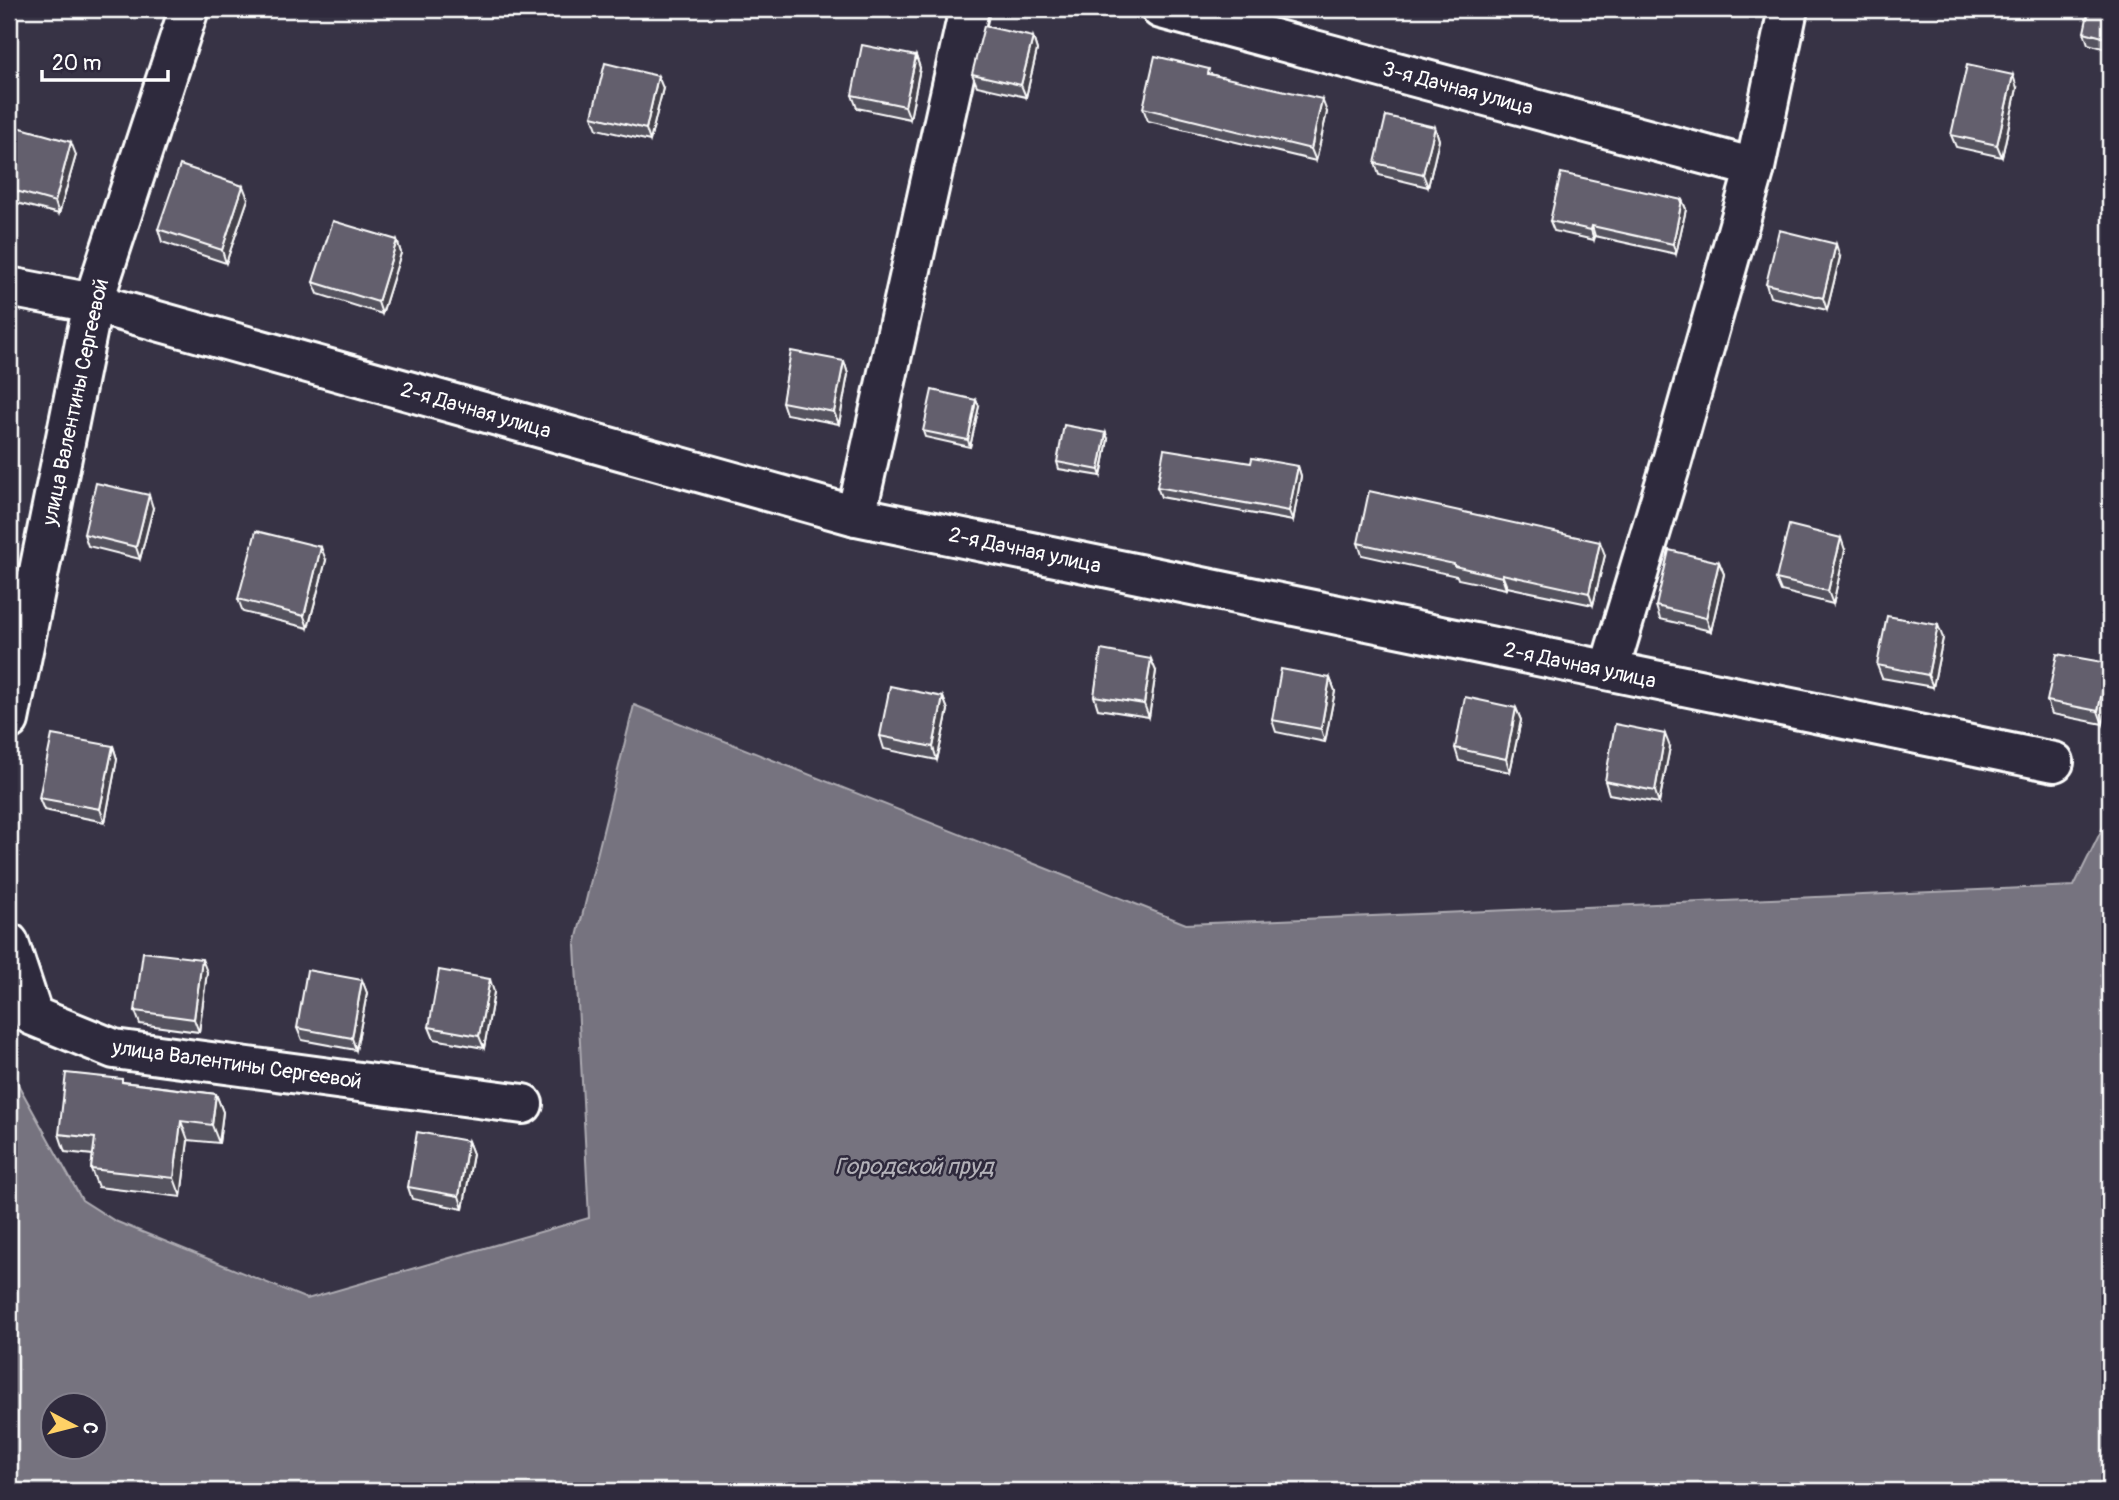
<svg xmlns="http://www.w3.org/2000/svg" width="2119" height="1500" font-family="Pangolin,sans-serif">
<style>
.water{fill:#76737f;stroke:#adabb2;stroke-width:2;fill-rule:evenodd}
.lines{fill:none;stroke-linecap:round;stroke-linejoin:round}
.minor-casing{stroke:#fff;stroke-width:44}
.minor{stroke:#2f2a3d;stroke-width:38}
.wall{fill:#55525e;stroke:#fff;stroke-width:2}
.shaded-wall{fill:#45424c;stroke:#fff;stroke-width:2}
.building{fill:#635f6d;stroke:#fff;stroke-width:2}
.labels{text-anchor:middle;stroke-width:5;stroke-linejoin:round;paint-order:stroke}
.street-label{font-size:21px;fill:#fff;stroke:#2f2a3d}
.water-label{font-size:23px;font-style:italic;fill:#b4b2b9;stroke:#2f2a3d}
</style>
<rect width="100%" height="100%" fill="#373345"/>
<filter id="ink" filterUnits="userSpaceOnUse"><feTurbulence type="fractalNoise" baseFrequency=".0143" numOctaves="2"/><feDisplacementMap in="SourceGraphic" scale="14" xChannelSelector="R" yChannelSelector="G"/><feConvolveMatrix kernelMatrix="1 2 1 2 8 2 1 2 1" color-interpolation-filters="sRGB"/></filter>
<g filter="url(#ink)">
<!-- water -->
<path class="water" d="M634,705l552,219 888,-38 36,-73v678h-2101v-423l73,132 33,21 192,78 282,-81 -14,-273zM52,1406h42v42h-42z"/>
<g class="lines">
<defs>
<g id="minor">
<path d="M1161,9l594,159"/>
<path d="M9,287l84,16 763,213 1198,246"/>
<path d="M856,516l113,-507"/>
<path d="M1609,670l63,-209 83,-293 33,-159"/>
<path d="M9,720l84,-417 96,-294"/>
<path d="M9,943l24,73 81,33 409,55"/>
</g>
</defs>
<!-- minor casing -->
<use href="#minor" class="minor-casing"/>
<!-- minor -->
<use href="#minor" class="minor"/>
</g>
<!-- wall -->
<g class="wall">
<path d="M2110,9v41l-22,-6 -4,-12z"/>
<path d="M1033,37l4,13 -11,47 -49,-11 -5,-12z"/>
<path d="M916,56l4,12 -10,51 -53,-11 -5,-13z"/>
<path d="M1211,74l116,38 -11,49 -168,-40 -5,-13z"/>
<path d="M663,88l-13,53 -53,-12 -5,-13z"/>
<path d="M2017,88l-15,69 -46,-10 -5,-12z"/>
<path d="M1435,127l4,13 -11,47 -49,-12 -4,-12z"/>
<path d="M9,146l67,9 -17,59 -50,-13z"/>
<path d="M248,199l-22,64 -64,-21 -4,-13z"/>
<path d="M1682,200l4,9 -10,45 -81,-18 -1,4 -40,-9 -4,-10z"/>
<path d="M397,240l4,13 -19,61 -64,-20 -5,-12z"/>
<path d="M1840,257l-13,53 -57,-13 -4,-13z"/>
<path d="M844,361l4,13 -9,50 -53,-10 -4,-12z"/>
<path d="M979,406l-9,41 -45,-10 -2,-6z"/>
<path d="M1108,439l-7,37 -42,-7 -2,-7z"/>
<path d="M1251,463l47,3 3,10 -8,45 -132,-24 -4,-10z"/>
<path d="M153,508l-13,51 -52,-13 -4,-12z"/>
<path d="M1358,543l247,12 -12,50 -86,-18 -1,2 -48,-10 -1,-3 -95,-21z"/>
<path d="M1845,550l-12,54 -52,-13 -5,-12z"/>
<path d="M326,560l-18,68 -65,-16 -5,-13z"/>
<path d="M1719,562l5,12 -13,57 -51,-12 -4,-13z"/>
<path d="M1943,638l-10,49 -51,-9 -5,-13z"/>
<path d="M2108,663l2,7v17l-7,37 -51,-10 -5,-13z"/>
<path d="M1156,671l-7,46 -51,-8 -4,-13z"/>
<path d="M1330,678l5,13 -10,51 -49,-10 -4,-12z"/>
<path d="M943,697l5,13 -11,50 -53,-11 -4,-13z"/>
<path d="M1516,708l5,12 -11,52 -51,-11 -4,-13z"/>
<path d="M113,746l4,13 -12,63 -61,-12 -5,-12z"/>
<path d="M1670,747l-11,56 -50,-9 -4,-13z"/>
<path d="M207,972l-8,60 -59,-8 -5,-13z"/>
<path d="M362,980l5,13 -11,57 -54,-10 -5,-12z"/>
<path d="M494,992l-10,56 -50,-9 -5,-12z"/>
<path d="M123,1082l93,12 7,18 -4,31 -31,-3 -7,57 -83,-10 -7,-18 2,-14 -28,-3 -6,-18z"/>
<path d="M468,1141l5,13 -10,55 -51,-10 -4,-12z"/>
</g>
<!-- shaded-wall -->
<g class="shaded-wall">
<path d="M1033,37l4,13 -11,47 -5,-12z"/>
<path d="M916,56l4,12 -10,51 -5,-13z"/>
<path d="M2013,75l4,13 -15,69 -5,-12z"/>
<path d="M658,76l5,12 -13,53 -4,-12z"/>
<path d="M1322,99l5,13 -11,49 -5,-12z"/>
<path d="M1435,127l4,13 -11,47 -5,-13z"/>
<path d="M71,142l5,13 -17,59 -4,-12z"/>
<path d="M243,186l5,13 -22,64 -4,-13z"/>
<path d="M1682,200l4,9 -10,45 -3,-10z"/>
<path d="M1592,226l3,10 -1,4 -3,-10z"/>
<path d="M397,240l4,13 -19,61 -4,-12z"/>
<path d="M1836,244l4,13 -13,53 -4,-12z"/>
<path d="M844,361l4,13 -9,50 -5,-12z"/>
<path d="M976,400l3,6 -9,41 -2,-7z"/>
<path d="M1106,433l2,6 -7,37 -2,-6z"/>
<path d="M9,456l3,9 -3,13z"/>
<path d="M1298,466l3,10 -8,45 -4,-10z"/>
<path d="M149,495l4,13 -13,51 -4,-12z"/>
<path d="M1841,538l4,12 -12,54 -5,-13z"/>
<path d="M1600,542l5,13 -12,50 -4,-12z"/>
<path d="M321,547l5,13 -18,68 -4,-12z"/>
<path d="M1719,562l5,12 -13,57 -5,-13z"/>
<path d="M1502,574l5,13 -1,2 -4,-12z"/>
<path d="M1938,625l5,13 -10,49 -5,-12z"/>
<path d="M1151,659l5,12 -7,46 -5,-13z"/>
<path d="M2108,663l2,7v17l-7,37 -5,-13z"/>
<path d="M1330,678l5,13 -10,51 -4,-13z"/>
<path d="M943,697l5,13 -11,50 -4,-13z"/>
<path d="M1516,708l5,12 -11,52 -4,-13z"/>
<path d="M1665,734l5,13 -11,56 -4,-12z"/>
<path d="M113,746l4,13 -12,63 -5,-13z"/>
<path d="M202,959l5,13 -8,60 -5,-13z"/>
<path d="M490,979l4,13 -10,56 -5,-12z"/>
<path d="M362,980l5,13 -11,57 -4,-12z"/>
<path d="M216,1094l7,18 -4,31 -7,-18z"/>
<path d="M181,1121l7,19 -7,57 -7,-19z"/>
<path d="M468,1141l5,13 -10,55 -4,-13z"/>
</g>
<!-- building -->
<g class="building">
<path d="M2089,9h21v30l-26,-7z"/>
<path d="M984,26l49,11 -12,48 -49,-11z"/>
<path d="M862,45l54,11 -11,50 -53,-11z"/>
<path d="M1155,56l54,13 -1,5 114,25 -11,50 -168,-41z"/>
<path d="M605,63l53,13 -12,53 -54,-13z"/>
<path d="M1967,65l46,10 -16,70 -46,-10z"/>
<path d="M1386,116l49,11 -12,47 -48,-11z"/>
<path d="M14,126l57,16 -16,60 -46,-13v-43z"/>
<path d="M180,165l63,21 -21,64 -64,-21z"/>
<path d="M1561,173l121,27 -9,44 -81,-18 -1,4 -41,-9z"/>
<path d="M333,221l64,19 -19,62 -65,-20z"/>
<path d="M1779,230l57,14 -13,54 -57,-14z"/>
<path d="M791,351l53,10 -10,51 -52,-10z"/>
<path d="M932,390l44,10 -8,40 -45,-9z"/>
<path d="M1064,425l42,8 -7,37 -42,-8z"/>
<path d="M1164,449l87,14 1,-5 46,8 -9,45 -132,-24z"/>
<path d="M96,483l53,12 -13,52 -52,-13z"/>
<path d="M1369,491l231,51 -11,51 -87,-19v3l-48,-11v-2l-96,-21z"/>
<path d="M1789,525l52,13 -13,53 -52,-12z"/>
<path d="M256,531l65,16 -17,69 -66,-17z"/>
<path d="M1669,550l50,12 -13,56 -50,-12z"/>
<path d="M1887,616l51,9 -10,50 -51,-10z"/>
<path d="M1101,650l50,9 -7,45 -50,-8z"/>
<path d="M2057,654l51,9 -10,48 -51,-10z"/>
<path d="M1281,669l49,9 -9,51 -49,-9z"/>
<path d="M890,686l53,11 -10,50 -53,-11z"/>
<path d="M1465,697l51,11 -10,51 -51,-11z"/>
<path d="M1615,724l50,10 -10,57 -50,-10z"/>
<path d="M52,735l61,11 -13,63 -61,-11z"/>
<path d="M143,952l59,7 -8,60 -59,-8z"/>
<path d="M307,970l55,10 -10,58 -55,-10z"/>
<path d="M439,970l51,9 -11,57 -50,-9z"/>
<path d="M66,1073l56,6v3l94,12 -4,31 -31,-4 -7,57 -83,-9 4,-31 -36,-4z"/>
<path d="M417,1132l51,9 -9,55 -51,-9z"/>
</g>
</g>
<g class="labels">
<!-- street labels -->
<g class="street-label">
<text transform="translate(1458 88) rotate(15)" y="7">3-я Дачная улица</text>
<text transform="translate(75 402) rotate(-78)" y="7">улица Валентины Сергеевой</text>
<text transform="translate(476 410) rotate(16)" y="7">2-я Дачная улица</text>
<text transform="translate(1025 550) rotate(12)" y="7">2-я Дачная улица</text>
<text transform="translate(1580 665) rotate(12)" y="7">2-я Дачная улица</text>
<text transform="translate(237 1064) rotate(8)" y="7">улица Валентины Сергеевой</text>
</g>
<!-- water labels -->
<g class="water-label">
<text x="914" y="1174">Городской пруд</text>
</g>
</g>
<!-- margin -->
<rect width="2119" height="1500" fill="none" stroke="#2f2a3d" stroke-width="35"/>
<rect x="18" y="18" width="2084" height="1465" fill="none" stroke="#fff" stroke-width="2.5" filter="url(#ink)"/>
<!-- north arrow -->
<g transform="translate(74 1426) rotate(97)"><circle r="33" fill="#2f2a3d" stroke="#827f8b" stroke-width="2"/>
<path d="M0-5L12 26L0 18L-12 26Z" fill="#ffd166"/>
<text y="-10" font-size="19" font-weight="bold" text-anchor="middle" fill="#ffffff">С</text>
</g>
<!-- scale -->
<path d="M42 70v10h126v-10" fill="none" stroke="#ffffff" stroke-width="3.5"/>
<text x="52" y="70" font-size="21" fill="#ffffff" stroke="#2f2a3d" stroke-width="5" paint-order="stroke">20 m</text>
</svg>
